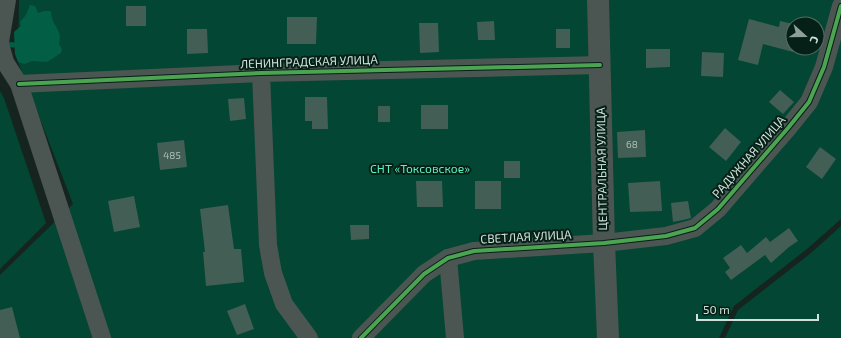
<svg xmlns="http://www.w3.org/2000/svg" width="841" height="338" font-family="'Exo 2',sans-serif">
<style>
.green{fill:#034633;fill-rule:evenodd}
.water{fill:#025f46}
.lines{fill:none;stroke-linecap:round;stroke-linejoin:round}
.stream{stroke:#025f46;stroke-width:5}
.building{fill:#425e55}
.minor{stroke:#4b5551;stroke-width:18}
.tertiary{stroke:#4b5551;stroke-width:22}
.cycleway-casing{stroke:#052017;stroke-width:6}
.cycleway{stroke:#4ca352;stroke-width:4}
.labels{text-anchor:middle;stroke-width:4;stroke-linejoin:round;paint-order:stroke}
.number-label{font-size:10px;fill:#adc0b9}
.street-label{font-size:12px;fill:#d1e1da;stroke:#052017}
.park-label{font-size:12px;fill:#5cf1be;stroke:#052017}
</style>
<rect width="100%" height="100%" fill="#15241f"/>
<!-- green -->
<g class="green">
<path d="M19,0h822v219l-34,30 -73,57 -15,32h-719v-63l73,-71 -55,-142zM793,24h24v24h-24z"/>
<path d="M0,91l4,7 42,125 -46,46z"/>
<path d="M841,226v112h-116l13,-28 73,-57z"/>
</g>
<!-- water -->
<path class="water" d="M30,5l5,1 3,7 7,-2h6c0,4 1,7 2,10 4,8 9,13 6,23l3,5 -1,4 -14,9 -15,-1 -7,3 -7,-2 -3,-8 -1,-22 7,-6 -1,-4 6,-7z"/>
<g class="lines">
<!-- stream -->
<path class="stream" d="M4,44l11,1"/>
</g>
<!-- building -->
<g class="building">
<rect x="126" y="6" width="20" height="20"/>
<path d="M287,17h30l-1,27h-29z"/>
<path d="M749,19l30,8 1,-6 13,3v28l-30,-8 -5,21 -20,-5z"/>
<path d="M494,21l1,19h-17l-1,-18z"/>
<path d="M419,23h19l1,29 -19,1z"/>
<path d="M187,29h20l1,24 -21,1z"/>
<rect x="556" y="29" width="14" height="19"/>
<path d="M646,49h24v18l-24,1z"/>
<path d="M702,52l22,1 -1,24 -22,-1z"/>
<path d="M780,90l14,12 -11,12 -14,-12z"/>
<path d="M305,97h22l1,32h-16v-8h-7z"/>
<path d="M244,98l2,21 -16,2 -2,-22z"/>
<rect x="421" y="105" width="27" height="24"/>
<rect x="378" y="106" width="12" height="16"/>
<path d="M725,128l16,14 -15,19 -17,-14z"/>
<path d="M645,130l1,27 -28,1 -1,-26z"/>
<path d="M184,140l3,27 -27,3 -3,-27z"/>
<path d="M820,147l16,12 -14,20 -16,-12z"/>
<rect x="504" y="161" width="16" height="17"/>
<path d="M416,181h26l1,26h-26z"/>
<rect x="475" y="181" width="26" height="28"/>
<path d="M660,181l2,30 -32,1 -2,-29z"/>
<path d="M134,196l6,31 -26,5 -6,-31z"/>
<path d="M688,201l3,17 -8,2 -10,2 -2,-19z"/>
<path d="M228,205l6,44h7l3,33 -38,4 -3,-34h2l-5,-43z"/>
<path d="M350,225h19v14l-18,1z"/>
<path d="M789,228l9,13 -9,6 -18,16 -6,-8 -34,25 -6,-8 5,-4 -7,-10 18,-13 6,8 19,-16 4,5z"/>
<path d="M245,304l9,25 -17,6 -10,-24z"/>
<path d="M12,307l8,31h-20v-28z"/>
</g>
<g class="lines">
<!-- minor -->
<g class="minor">
<path d="M0,42l7,-42"/>
<path d="M0,44l5,18 14,22 83,254"/>
<path d="M261,73l7,172 5,28 11,31 25,34"/>
<path d="M19,84l242,-11 339,-8"/>
<path d="M448,258l7,80"/>
<path d="M361,338l63,-64 24,-16 26,-7 130,-8 62,-7 29,-8 23,-19 70,-81 21,-26 15,-35 17,-61"/>
</g>
<!-- tertiary -->
<path class="tertiary" d="M598,0l6,243 4,95"/>
<defs>
<g id="cycleway">
<path d="M19,84l242,-11 339,-8"/>
<path d="M361,338l63,-64 24,-16 26,-7 130,-8 62,-7 29,-8 23,-19 70,-81 21,-26 15,-35 17,-61"/>
</g>
</defs>
<!-- cycleway casing -->
<use href="#cycleway" class="cycleway-casing"/>
<!-- cycleway -->
<use href="#cycleway" class="cycleway"/>
</g>
<g class="labels">
<!-- number labels -->
<g class="number-label">
<text x="632" y="148">68</text>
<text x="172" y="159">485</text>
</g>
<!-- street labels -->
<g class="street-label">
<text transform="translate(309 62) rotate(-2)" y="4">ЛЕНИНГРАДСКАЯ УЛИЦА</text>
<text transform="translate(749 157) rotate(-49)" y="4">РАДУЖНАЯ УЛИЦА</text>
<text transform="translate(602 169) rotate(-91)" y="4">ЦЕНТРАЛЬНАЯ УЛИЦА</text>
<text transform="translate(526 237) rotate(-3)" y="4">СВЕТЛАЯ УЛИЦА</text>
</g>
<!-- park labels -->
<g class="park-label">
<text x="420" y="173">СНТ «Токсовское»</text>
</g>
</g>
<!-- north arrow -->
<g transform="translate(805 36) rotate(111)"><circle r="19" fill="#052017" stroke="#576d65"/>
<path d="M0-3L7 15L0 10L-7 15Z" fill="#8f9f99"/>
<text y="-6" font-size="11" font-weight="bold" text-anchor="middle" fill="#d1e1da">С</text>
</g>
<!-- scale -->
<path d="M697 314v6h121v-6" fill="none" stroke="#d1e1da" stroke-width="2"/>
<text x="703" y="314" font-size="12" fill="#d1e1da" stroke="#052017" stroke-width="3" paint-order="stroke">50 m</text>
</svg>
